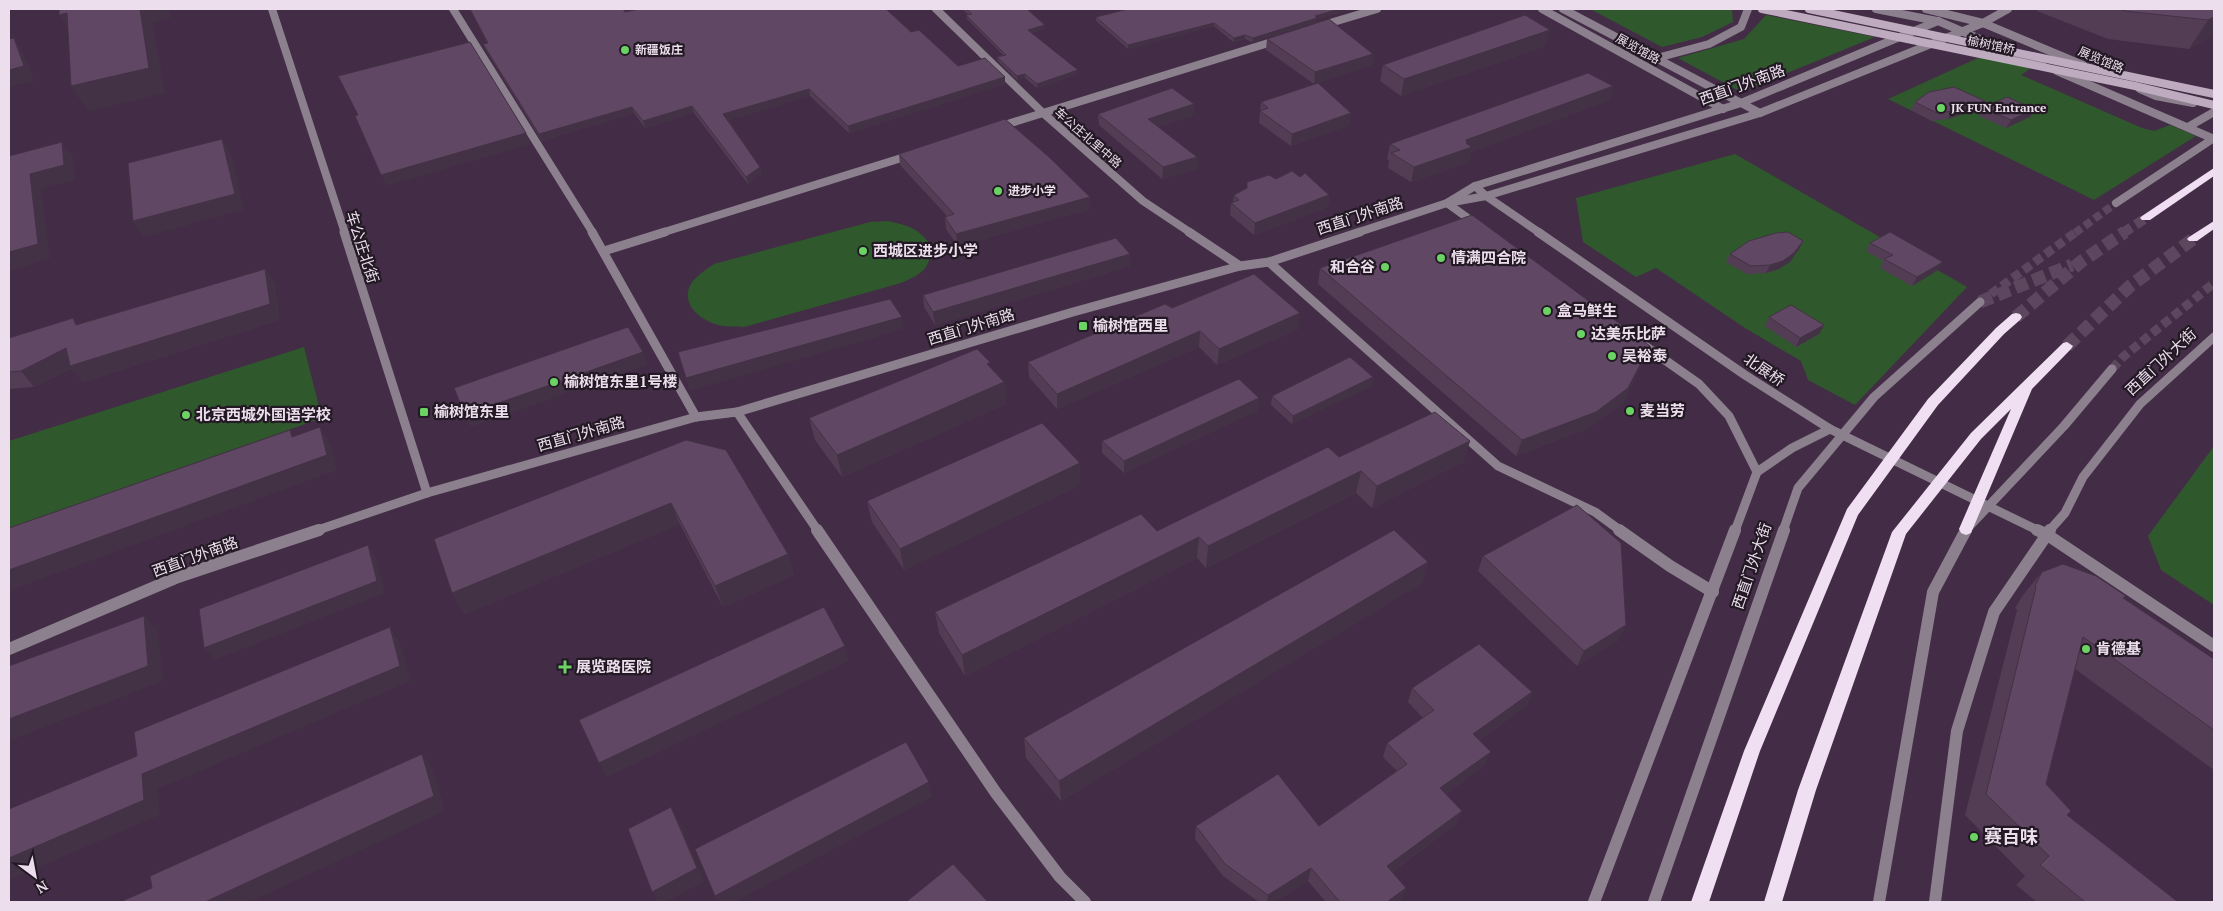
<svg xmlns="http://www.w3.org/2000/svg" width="2223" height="911" font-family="'PT Serif','Noto Sans SC',serif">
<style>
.green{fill:#30582d}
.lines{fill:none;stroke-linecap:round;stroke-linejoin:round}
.tertiary-tunnel-far1{stroke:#5c475f;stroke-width:8;stroke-dasharray:8 4;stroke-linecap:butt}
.tertiary-tunnel{stroke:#5c475f;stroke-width:9;stroke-dasharray:9 4.5;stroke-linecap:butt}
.trunk-tunnel-far1{stroke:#5c475f;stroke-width:10;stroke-dasharray:10 5;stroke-linecap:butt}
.trunk-tunnel{stroke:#5c475f;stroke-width:13;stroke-dasharray:13 6;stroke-linecap:butt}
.minor-far2{stroke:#8c808e;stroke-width:8}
.minor-far1{stroke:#8c808e;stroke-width:9}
.minor{stroke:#8c808e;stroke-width:12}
.tertiary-far2{stroke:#8c808e;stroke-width:8}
.tertiary-far1{stroke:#8c808e;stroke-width:9}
.tertiary{stroke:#8c808e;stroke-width:12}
.secondary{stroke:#beabc0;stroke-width:8}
.trunk{fill:#f0def2;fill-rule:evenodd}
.wall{fill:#533d55}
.shaded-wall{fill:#433245}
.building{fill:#604763;stroke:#433245}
.poi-dot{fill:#6ad363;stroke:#231924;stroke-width:2}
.labels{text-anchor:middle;stroke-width:4.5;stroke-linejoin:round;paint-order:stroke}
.far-street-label{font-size:12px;fill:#eddeee;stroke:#231924}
.far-poi-label{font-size:12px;font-weight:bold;fill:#eddeee;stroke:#231924;text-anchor:start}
.street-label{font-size:15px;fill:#eddeee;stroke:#231924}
.poi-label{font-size:15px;font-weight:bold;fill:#eddeee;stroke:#231924;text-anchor:start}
.near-poi-label{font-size:18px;font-weight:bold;fill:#eddeee;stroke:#231924;text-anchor:start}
</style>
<rect width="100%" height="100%" fill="#432c46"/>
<!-- green -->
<g class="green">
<path d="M1590,9h135l7,1 1,12 -31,15 -40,10z"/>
<path d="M1766,15l109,22 -134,55 -63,-34 66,-19z"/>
<path d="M1991,52l39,17 -9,6 121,53 12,3 16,-6 26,11 -102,64 -206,-101z"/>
<path d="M1735,154l232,133 -112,118 -47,-25 -7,-19 -56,-33 -89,-60 -20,9 -53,-35 -7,-44z"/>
<path d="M888,221c22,5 31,7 44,26 -3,23 -10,27 -31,36l-157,44c-7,-1 -14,0 -20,-1 -17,-2 -42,-17 -35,-38 4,-11 17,-18 25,-24l156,-42z"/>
<path d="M304,347l18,71 -313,110v-87z"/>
<path d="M2214,446v159l-53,-35 -13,-34z"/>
</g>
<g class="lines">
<!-- tertiary-tunnel-far1 -->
<path class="tertiary-tunnel-far1" d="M2075,233l41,-30"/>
<!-- tertiary-tunnel -->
<g class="tertiary-tunnel">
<path d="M1980,302l96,-70"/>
<path d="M2112,369l11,-12 91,-74"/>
</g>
<!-- trunk-tunnel-far1 -->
<path class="trunk-tunnel-far1" d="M2123,233l23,-15"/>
<!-- trunk-tunnel -->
<g class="trunk-tunnel">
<path d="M1980,302l92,-37"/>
<path d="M2016,317l66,-56 43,-29"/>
<path d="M2067,346l63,-60 63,-47"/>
</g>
<!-- minor-far2 -->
<g class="minor-far2">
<path d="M453,9l140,224"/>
<path d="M1320,26l57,-17"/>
<path d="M998,127l280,-87"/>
<path d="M661,233l250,-78"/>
</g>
<!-- minor-far1 -->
<g class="minor-far1">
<path d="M592,232l104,185"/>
<path d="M604,251l61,-19"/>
<path d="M1269,262l229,204 97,46 26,19"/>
<path d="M737,412l81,119"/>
</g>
<!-- minor -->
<g class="minor">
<path d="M817,530l179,263 64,84 25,25"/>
<path d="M1619,530l51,36 43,26"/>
<path d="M2046,534l168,112"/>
</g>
<!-- tertiary-far2 -->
<g class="tertiary-far2">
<path d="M272,9l73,224"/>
<path d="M936,9l107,104 100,88 48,32"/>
<path d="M1542,9l181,100"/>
<path d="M1563,9l197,104"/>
<path d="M1876,9l61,12"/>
<path d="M1926,9l57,14 100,42"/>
<path d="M1938,21l105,45"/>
<path d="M1657,58l52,-14 32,-17 7,-18"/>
<path d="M2057,71l157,68"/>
<path d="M2140,89l16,7 37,7"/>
<path d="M2188,127l26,-15"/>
<path d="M1475,186l11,10 54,37"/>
<path d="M1453,202l33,-6 274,-83 223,-90 25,-14"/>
<path d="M1447,203l29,21"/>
<path d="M2116,203l98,-65"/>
<path d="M1356,233l91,-30 28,-17 266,-83 197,-82"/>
</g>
<!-- tertiary-far1 -->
<g class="tertiary-far1">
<path d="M344,232l83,261"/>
<path d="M1189,232l51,34"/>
<path d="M1538,232l207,143 85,54 209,102"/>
<path d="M1638,341l61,43 30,32 28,56"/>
<path d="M315,531l112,-38 269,-76 41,-5 336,-100 167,-46 29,-4 91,-30"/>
<path d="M1735,531l22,-59 35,-24 38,-19"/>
<path d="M1783,531l15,-43 76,-91 106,-95"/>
<path d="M1965,531l99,-105 48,-57"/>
<path d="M2049,531l16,-18 18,-36 57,-73 74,-67"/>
</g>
<!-- tertiary -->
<g class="tertiary">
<path d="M2037,530l9,4"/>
<path d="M9,649l169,-72 141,-47"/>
<path d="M1594,902l141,-372"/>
<path d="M1654,902l130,-372"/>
<path d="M1879,902l54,-310 33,-62"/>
<path d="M1935,902l22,-171 37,-119 56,-82"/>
</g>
<!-- secondary -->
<g class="secondary">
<path d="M1762,9l373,77 79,19"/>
<path d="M1809,9l405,85"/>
</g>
<!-- trunk -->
<g class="trunk">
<path d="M2214,168v8l-64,44h-8l-2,-2 2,-2z"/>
<path d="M2214,221v8l-17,12h-8l-2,-2 2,-2z"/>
<path d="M2016,313l4,1 2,3 -2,3 -16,14 -66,71 -80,110 -98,236 -51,151h-18l53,-151 103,-242 81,-110 68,-71 16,-14z"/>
<path d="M2067,342l6,4 -2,3 -39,40 -61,144 -5,2 -5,-2 -2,-4 52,-120 -30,30 -75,95 -90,256 -34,112h-18l34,-112 94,-258 79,-99 92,-90z"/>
</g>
</g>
<!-- wall -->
<g class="wall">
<path d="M470,9h153l2,3 286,20 47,34 47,18 -156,49 -39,-37 -82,24 32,47 1,7 -13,10 -54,-71 -49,15 -11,-15 -92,28 -56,-91 -3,-6 4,-1z"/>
<path d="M962,9h65l18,20 -14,4 47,41 -41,14 -12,-10 -8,2 -19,-19 -1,-4 6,-2 -36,-36 -1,-4h3z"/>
<path d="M1128,9h223l-34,10v3l-65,20 -7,-3 -12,3 -19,-16 -86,23 -32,-28v-4z"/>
<path d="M2038,9h176v25l-25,15 -81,-10 -71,-28z"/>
<path d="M1267,39l106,15 -1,11 -58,19 -48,-34z"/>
<path d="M1546,46l-145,50 -21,-15 3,-16z"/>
<path d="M1613,86l-4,14 -138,52 -2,10 -58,20 -23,-14 1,-7 -2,-2 3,-15z"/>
<path d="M1985,101l-5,8 -32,10 -16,2 -21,-11 4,-8z"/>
<path d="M1261,102l90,11 -2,12 -58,21 -32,-23z"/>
<path d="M1194,104l-1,11 -35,12 39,30v12l-35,10 -63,-54 -1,-11z"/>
<path d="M1983,108l51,1 -4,8 -24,11 -27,-12z"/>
<path d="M899,154l191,55 -132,37 -12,-17 -1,-12 2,-1 -47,-51z"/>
<path d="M1300,177l29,18 -1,12 -74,28 -24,-20 1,-12 2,-1 1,-7 42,-16z"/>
<path d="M1803,241l-4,8 -9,13 -11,7 -13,4 -19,1 -21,-12 4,-8z"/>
<path d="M1870,243l68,27 -26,16 -32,-18 3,-7 -17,-10z"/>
<path d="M1130,254v12l-195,59 -11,-18 -1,-12z"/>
<path d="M1320,268l330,78 -6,15 -22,43 -33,24 -73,28 -198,-172z"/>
<path d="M265,269l10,15 4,36 -196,62 -11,-14 -38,19 -25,2v-51l70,-14z"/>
<path d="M1172,308l126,21 -81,36 -18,-18 -142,62 -28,-32 -1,-15z"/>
<path d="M1769,317l55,8 -5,9 -23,13 -31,-21z"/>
<path d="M990,367l14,15 2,22 -164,73 -27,-37 -6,-22z"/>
<path d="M1373,377l-1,8 -80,39 -21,-19 1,-9z"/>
<path d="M1259,398l-1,12 -134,63 -22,-20v-12z"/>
<path d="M686,440l102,114 6,21 -71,32 -43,-83 -215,90 -13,-21z"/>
<path d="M1470,441l-7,21 -91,46 -16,-15 -150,75 -9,-10 -232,118 -26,-43 -4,-21 222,-81 182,-74z"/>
<path d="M1080,485l-176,85 -32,-48 -5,-21z"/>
<path d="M1483,556l136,84 -42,26 -99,-95z"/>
<path d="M1428,562l-6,21 -361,218 -35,-43 -2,-20z"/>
<path d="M2042,572l82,26 90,61v111l-139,-101 -29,115 21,31 111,87h-141l-21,-17 9,-9 -60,-61 52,-205 -2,-2 8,-13z"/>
<path d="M1412,688l120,4 -6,14 -47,34 6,25 -39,29 16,17 -6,13 -64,48 9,28 -2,2h-73l-18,-21 -34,21h-15l-36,-26 -28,-37 1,-13h123l78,-55 -14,-14 4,-14 36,-25 -15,-16z"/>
</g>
<!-- shaded-wall -->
<g class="shaded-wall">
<path d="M140,9h29l2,9 -18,4 12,71 -77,19 -17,-26z"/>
<path d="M1339,9h12l-34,10v3l-65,20 1,-4 62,-22z"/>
<path d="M67,13l8,26 -16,-24z"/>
<path d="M2214,17v17l-25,15 19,-29z"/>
<path d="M1214,23v3l-86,23v-4z"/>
<path d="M1045,25v4l-17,5v-4z"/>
<path d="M1550,30l-4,16 -145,50 3,-17z"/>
<path d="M1245,35v4l-12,3 1,-4z"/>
<path d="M14,38l9,14 11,29 -25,6v-17z"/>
<path d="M1373,54l-1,11 -58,19 1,-12z"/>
<path d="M1078,70v4l-41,14v-4z"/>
<path d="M1025,74v4l-8,2v-4z"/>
<path d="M1005,77v7l-156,49 -1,-7z"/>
<path d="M1613,86l-4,14 -138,52 -2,10 -58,20 3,-15 52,-27z"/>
<path d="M809,89l1,7 -85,25 -2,-7z"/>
<path d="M1985,101l-5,8 -32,10 4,-8z"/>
<path d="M1194,104l-1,11 -46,16 1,-12z"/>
<path d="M692,106l2,7 -49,15 -2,-7z"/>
<path d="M632,107l2,6 -92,28 -3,-7z"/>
<path d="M2034,109l-4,8 -24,11 5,-8z"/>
<path d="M1351,113l-2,12 -58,21 1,-12z"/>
<path d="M526,133l5,11 -144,42 -6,-11z"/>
<path d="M222,139l9,15 13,56 -101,27 -10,-16z"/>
<path d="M62,142l11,15 2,23 -34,9 9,70 -41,12v-19l21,-78z"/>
<path d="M1197,157v12l-35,10 1,-12z"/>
<path d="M760,167l1,7 -13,10 -2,-7z"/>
<path d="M1329,195l-1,12 -74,28 1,-12z"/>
<path d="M1090,197v12l-132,37 -2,-12z"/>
<path d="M1803,241l-4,8 -9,13 -11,7 -13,4 4,-8z"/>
<path d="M1130,254v12l-195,59 -2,-13z"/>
<path d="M1943,262l-5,8 -26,16 5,-9z"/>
<path d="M265,269l10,15 4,36 -196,62 -11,-14 -38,19 -13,-16 45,-23z"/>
<path d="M1300,313l-2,16 -81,36 2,-16z"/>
<path d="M902,317l2,12 -214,62 -4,-13z"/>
<path d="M73,318l13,15 -10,-8z"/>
<path d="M1824,325l-5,9 -23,13 4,-9z"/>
<path d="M1200,331l-1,16 -142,62v-15z"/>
<path d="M1650,346l-6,15 -22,43 -33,24 -73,28 6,-16z"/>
<path d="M643,352l4,13 -176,62 -6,-12z"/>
<path d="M1373,377l-1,8 -80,39 1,-8z"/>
<path d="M1004,382l2,22 -164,73 -5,-22z"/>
<path d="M1259,398l-1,12 -134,63v-12z"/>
<path d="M320,427l10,16 7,27 -328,121v-21z"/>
<path d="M1470,441l-7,21 -91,46 5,-22z"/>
<path d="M1080,463v22l-176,85 -4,-21z"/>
<path d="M1361,471l-5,22 -150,75 2,-22z"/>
<path d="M671,503l9,21 -215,90 -13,-21z"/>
<path d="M1199,537l-2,21 -232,118 -3,-21z"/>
<path d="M368,545l8,12 9,36 -170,67 -11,-12z"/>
<path d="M788,554l6,21 -71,32 -8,-21z"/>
<path d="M1428,562l-6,21 -361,218 -2,-20z"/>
<path d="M144,616l14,15 5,50 -154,60v-22z"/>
<path d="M1626,625l-7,15 -42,26 7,-15z"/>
<path d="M390,627l10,16 11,38 -253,108 2,26 -149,64 -2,-2v-19l133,-84z"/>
<path d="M845,646l4,15 -242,116 -8,-14z"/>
<path d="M1532,692l-6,14 -59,42 6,-14z"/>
<path d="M1491,752l-6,13 -50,37 5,-14z"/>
<path d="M422,754l11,15 12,42 -195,91h-45z"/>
<path d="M929,782l3,15 -197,105h-17l-3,-6z"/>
<path d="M671,807l8,14 25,61 -38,20h-8l-6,-10z"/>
<path d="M1462,811l-6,13 -74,55 5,-13z"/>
<path d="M1311,868l-3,13 -34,21h-7l1,-7z"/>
<path d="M1406,888l-5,12 -2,2h-12z"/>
</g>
<!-- building -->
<g class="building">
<path d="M59,9h81l9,59 -78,18 -4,-73 -8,2z"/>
<path d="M470,9h153l2,3 14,-3h247l25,23 8,-2 39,36 27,-8 20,19 -157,49 -39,-37 -86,25 37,53 -14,10 -54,-71 -49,15 -11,-14 -93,27 -56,-90 5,-1z"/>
<path d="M966,9h61l18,16 -17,5 50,40 -41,14 -12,-10 -8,2 -20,-19 9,-2 -40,-40 6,-1z"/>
<path d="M1128,9h211l-24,7 2,2 -64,20 -8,-3 -11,3 -20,-15 -86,22 -32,-28z"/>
<path d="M2119,9h95v8l-6,3 -83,-9z"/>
<path d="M1525,15l25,15 -146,49 -21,-14z"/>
<path d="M1329,19l44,35 -58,18 -48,-33z"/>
<path d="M14,38l10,28 -15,4v-31z"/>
<path d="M470,42l56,91 -145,42 -26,-59 3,-1 -20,-39z"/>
<path d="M1588,73l25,13 -147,54 1,4 5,3 -58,20 -23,-14 9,-3 -10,-6z"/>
<path d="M1318,83l33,30 -59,21 -32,-23 8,-3 -7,-6z"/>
<path d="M1954,87l31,14 -33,10 -15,2 -22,-11 14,-10z"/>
<path d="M1172,88l22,16 -46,15 49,38 -34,10 -65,-53z"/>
<path d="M2007,97l27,12 -23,11 -28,-12z"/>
<path d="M1005,119l44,38 41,40 -134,37 -11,-17 9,-3 -55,-60z"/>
<path d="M222,139l13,55 -102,27 -5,-58z"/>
<path d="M62,142l2,23 -34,9 8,70 -29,8v-96z"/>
<path d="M1292,171l8,6 5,-4 24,22 -74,28 -24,-20 8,-3 -5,-5 13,-7v-6l22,-7 7,4z"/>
<path d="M1472,215l178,131 -22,42 -32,24 -74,28 -202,-172z"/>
<path d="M1788,232l15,9 -9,12 -11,8 -13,4 -19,1 -21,-12 19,-13 27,-8z"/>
<path d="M1890,232l53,30 -26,15 -33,-18 9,-4 -23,-12z"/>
<path d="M1116,238l14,16 -197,58 -10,-17z"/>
<path d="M265,269l5,35 -200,62 -4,-18 -45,23 -12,1v-34l64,-20 3,7z"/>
<path d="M1254,274l46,39 -81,36 -19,-18 -143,63 -29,-32 137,-58 7,4z"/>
<path d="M890,299l12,18 -216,61 -8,-26z"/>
<path d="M1791,305l33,20 -24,13 -31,-21z"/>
<path d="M628,327l15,25 -178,63 -11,-27z"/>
<path d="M977,349l13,13 -3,2 17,18 -167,73 -28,-37z"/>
<path d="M1350,357l23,20 -80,39 -21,-20z"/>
<path d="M1239,379l20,19 -135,63 -22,-20z"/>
<path d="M1435,412l35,29 -93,45 -16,-15 -153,75 -9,-9 -237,118 -27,-43 206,-98 16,17 171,-84 11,10z"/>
<path d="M1042,423l38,40 -180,86 -33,-48z"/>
<path d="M320,427l7,28 -318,115v-42l281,-98 2,7z"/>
<path d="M686,440l40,10 62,104 -73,32 -44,-83 -219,90 -18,-54z"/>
<path d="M1577,505l44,38 5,82 -42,26 -101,-95z"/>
<path d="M1394,530l34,32 -369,219 -35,-43z"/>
<path d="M368,545l9,36 -173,67 -5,-39z"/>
<path d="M2063,564l33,12 30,20 -3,2 91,61v71l-131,-93 -37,147 25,27 -4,4 111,87h-93l-45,-37 9,-9 -63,-62 50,-207 -1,-1 7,-14z"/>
<path d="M824,607l21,39 -246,117 -20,-43z"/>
<path d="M144,616l4,50 -139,53v-53z"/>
<path d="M390,627l10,39 -258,108 2,26 -135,58v-49l128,-53 -3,-24z"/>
<path d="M1479,644l53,48 -59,42 18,18 -51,36 22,23 -75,55 19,22 -19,14h-47l-29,-34 -43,27 -43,-31 -29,-38 82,-52 41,52 88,-62 -20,-21 47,-33 -22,-22z"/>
<path d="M906,742l23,40 -214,114 -20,-47z"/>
<path d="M422,754l12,42 -229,106h-85l32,-14 -2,-12z"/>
<path d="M671,807l26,61 -45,24 -24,-63z"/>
<path d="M953,864l35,38h-82z"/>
</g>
<!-- markers -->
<g class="poi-dot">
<circle cx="625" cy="50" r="5"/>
<circle cx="1941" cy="108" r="5"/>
<circle cx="998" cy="191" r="5"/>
<circle cx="863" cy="251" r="5"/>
<circle cx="1441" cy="258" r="5"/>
<circle cx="1385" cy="267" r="5"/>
<circle cx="1547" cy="311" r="5"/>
<rect x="1078" y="321" width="10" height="10" rx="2.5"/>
<circle cx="1581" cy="334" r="5"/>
<circle cx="1612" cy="356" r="5"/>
<circle cx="554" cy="382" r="5"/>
<circle cx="1630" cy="411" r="5"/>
<rect x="419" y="407" width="10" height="10" rx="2.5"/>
<circle cx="186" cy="415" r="5"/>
<circle cx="2086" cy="649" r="5"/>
<path d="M562.5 659.5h5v5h5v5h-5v5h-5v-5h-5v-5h5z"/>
<circle cx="1974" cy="837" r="5"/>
</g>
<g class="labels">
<!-- far-street labels -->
<g class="far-street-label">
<text transform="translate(1991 45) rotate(12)" y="4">榆树馆桥</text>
<text transform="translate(1638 49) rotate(29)" y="4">展览馆路</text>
<text transform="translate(2101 60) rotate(23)" y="4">展览馆路</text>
<text transform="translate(1088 138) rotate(41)" y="4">车公庄北里中路</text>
</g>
<!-- far-poi labels -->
<g class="far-poi-label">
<text x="635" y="54">新疆饭庄</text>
<text x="1951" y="112">JK FUN Entrance</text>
<text x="1008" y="195">进步小学</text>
</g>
<!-- street labels -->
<g class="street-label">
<text transform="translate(1742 85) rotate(-20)" y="5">西直门外南路</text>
<text transform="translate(1360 216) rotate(-18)" y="5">西直门外南路</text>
<text transform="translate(362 247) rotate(72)" y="5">车公庄北街</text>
<text transform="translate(971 327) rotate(-17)" y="5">西直门外南路</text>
<text transform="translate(2161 362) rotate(-43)" y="5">西直门外大街</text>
<text transform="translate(1764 370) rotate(34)" y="5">北展桥</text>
<text transform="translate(581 434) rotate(-16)" y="5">西直门外南路</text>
<text transform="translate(195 557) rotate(-20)" y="5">西直门外南路</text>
<text transform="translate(1752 566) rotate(-71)" y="5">西直门外大街</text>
</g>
<!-- poi labels -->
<g class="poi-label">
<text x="873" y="256">西城区进步小学</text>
<text x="1451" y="263">情满四合院</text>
<text x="1375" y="272" text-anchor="end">和合谷</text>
<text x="1557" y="316">盒马鲜生</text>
<text x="1093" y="331">榆树馆西里</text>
<text x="1591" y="339">达美乐比萨</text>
<text x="1622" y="361">吴裕泰</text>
<text x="564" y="387">榆树馆东里1号楼</text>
<text x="1640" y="416">麦当劳</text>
<text x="434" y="417">榆树馆东里</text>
<text x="196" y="420">北京西城外国语学校</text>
<text x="2096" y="654">肯德基</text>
<text x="576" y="672">展览路医院</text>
</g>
<!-- near-poi labels -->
<g class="near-poi-label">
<text x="1984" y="843">赛百味</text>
</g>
</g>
<!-- border -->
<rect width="2223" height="911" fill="none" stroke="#eddeee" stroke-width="20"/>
<!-- north arrow -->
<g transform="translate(35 876) rotate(148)" stroke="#231924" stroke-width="4" paint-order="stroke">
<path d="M0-4L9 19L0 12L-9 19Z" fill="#eddeee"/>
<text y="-8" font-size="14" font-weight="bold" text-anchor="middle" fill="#eddeee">N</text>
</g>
</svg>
